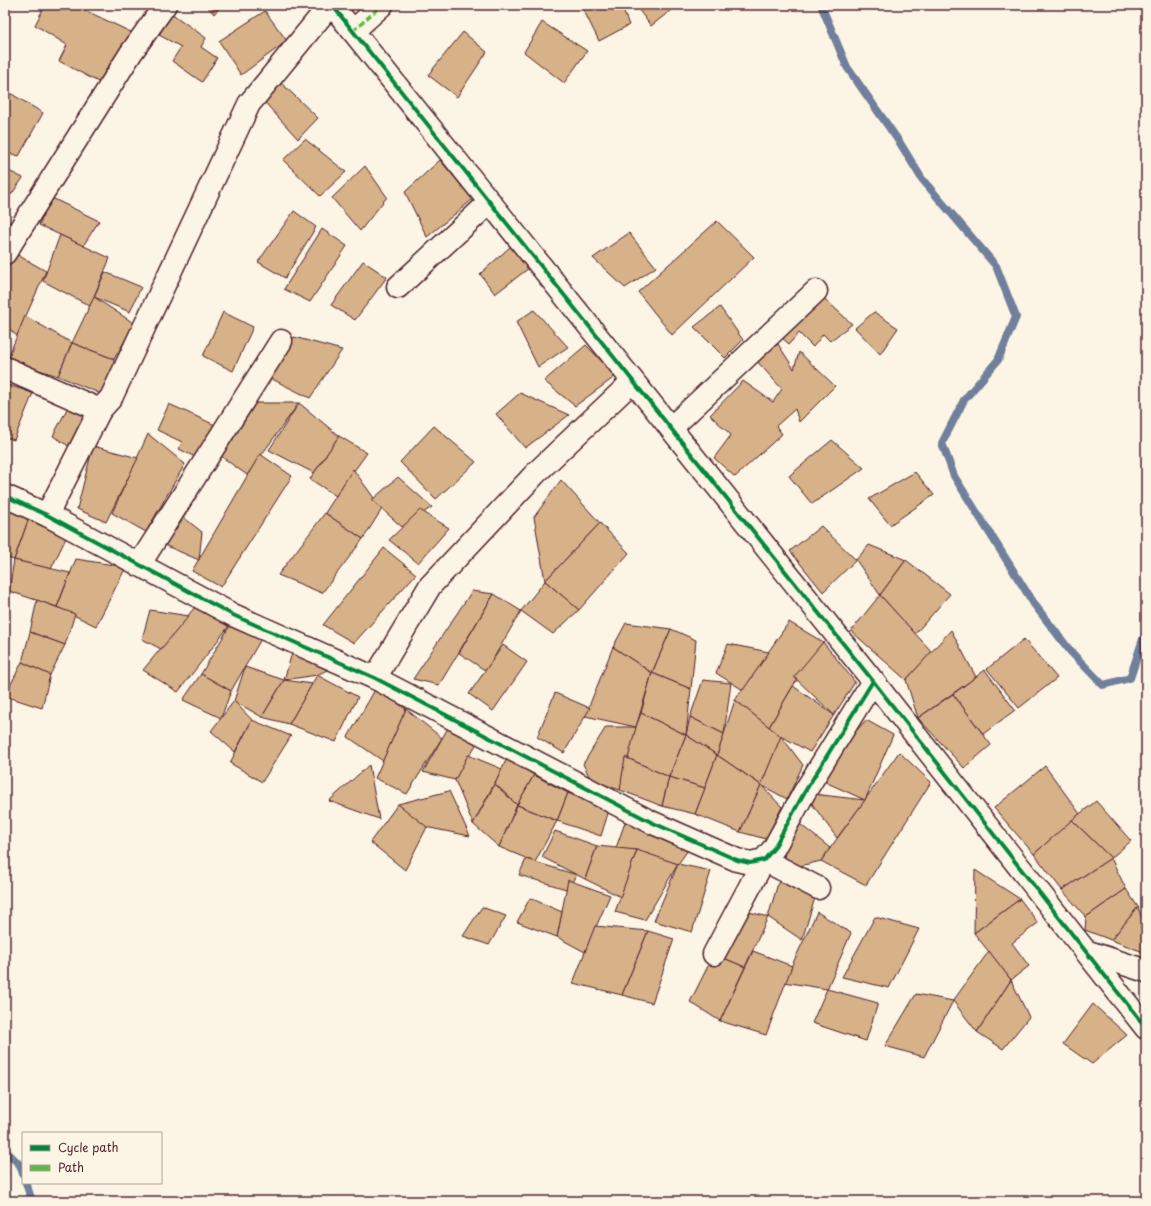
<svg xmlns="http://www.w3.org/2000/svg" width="1151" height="1206" font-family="'Playpen Sans',sans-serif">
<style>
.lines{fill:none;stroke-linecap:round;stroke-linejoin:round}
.stream{stroke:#707f9c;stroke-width:8}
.building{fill:#d7b188;stroke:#4a1f2b}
.minor-casing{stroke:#4a1f2b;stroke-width:25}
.minor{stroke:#fcf5e5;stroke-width:22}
.quiet{stroke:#58b947;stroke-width:3;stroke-dasharray:6 3;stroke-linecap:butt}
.cycleway-casing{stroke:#fcf5e5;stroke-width:6}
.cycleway{stroke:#00873e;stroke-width:4}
</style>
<rect width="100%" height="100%" fill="#fcf5e5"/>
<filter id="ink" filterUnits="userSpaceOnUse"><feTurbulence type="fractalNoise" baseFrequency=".025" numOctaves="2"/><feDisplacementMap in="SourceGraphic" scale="8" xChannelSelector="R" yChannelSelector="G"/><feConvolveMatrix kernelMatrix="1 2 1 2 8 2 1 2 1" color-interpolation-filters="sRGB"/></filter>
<g filter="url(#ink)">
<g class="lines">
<!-- stream -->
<g class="stream">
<path d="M821,5l26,62 53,76 22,36 74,87 20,51 -18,43 -34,40 -22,43 12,33 80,128 37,48 32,33 27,-7 13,-39 3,-2"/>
<path d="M5,1150l15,15 3,9"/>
<path d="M26,1183l6,18"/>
</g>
</g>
<!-- building -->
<g class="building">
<path d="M45,5h29l61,29 -33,50 -43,-23 8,-16 -32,-20z"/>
<path d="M206,5h16l-8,9z"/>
<path d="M592,5h29l8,20 -30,16 -16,-32z"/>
<path d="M635,5h39l1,2 -24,19z"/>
<path d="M265,11l22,30 -46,34 -22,-34z"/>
<path d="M171,13l35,25 -5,9 16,11 -15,24 -30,-21 9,-14 -22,-12z"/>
<path d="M542,22l45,29 -23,32 -40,-31z"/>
<path d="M463,32l24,20 -30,45 -29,-22z"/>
<path d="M276,78l42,40 -20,21 -38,-42z"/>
<path d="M5,90l38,23 -24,43 -14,-4z"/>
<path d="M305,139l41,33 -26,24 -37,-36z"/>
<path d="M440,160l33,39 -46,38 -22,-45z"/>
<path d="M365,166l22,31 -27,34 -28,-33z"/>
<path d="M5,169l18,9 -12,17 -6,-5z"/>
<path d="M50,197l49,24 -16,25 -44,-21z"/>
<path d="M294,211l22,16 -31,51 -27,-16z"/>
<path d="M717,221l37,36 -82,78 -34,-43z"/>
<path d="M322,229l25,17 -37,56 -26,-13z"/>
<path d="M629,233l27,34 -31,21 -32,-30z"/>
<path d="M60,235l50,23 -20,48 -47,-25z"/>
<path d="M511,246l22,19 -38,29 -15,-20z"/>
<path d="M7,249l39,22 -29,65 -12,-11v-70z"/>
<path d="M363,261l24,16 -32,43 -24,-15z"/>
<path d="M105,272l36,15 -11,25 -36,-15z"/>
<path d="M816,291l36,33 -22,17 -7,-7 -10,13 -14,-14 -10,11 -15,-13z"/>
<path d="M94,297l41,27 -21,35 -42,-16z"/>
<path d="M720,307l23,33 -18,18 -31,-31z"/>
<path d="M534,310l34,37 -30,20 -22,-45z"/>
<path d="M223,312l30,15 -20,44 -30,-15z"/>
<path d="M874,312l24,16 -18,26 -25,-26z"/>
<path d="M25,316l47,27 -14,33 -51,-16z"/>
<path d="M294,337l48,13 -32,48 -42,-21z"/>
<path d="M72,343l42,16 -3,39 -53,-22z"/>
<path d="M778,344l16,25 5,-17 36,34 -36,36 -4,-13 -19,17 6,8 -47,43 -21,-19 17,-23 -21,-20 33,-34 30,21 9,-13 -27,-30z"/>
<path d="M586,345l30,31 -41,30 -31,-25z"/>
<path d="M5,384l28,9 -19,47 -9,-3z"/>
<path d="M520,393l49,22 -44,33 -29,-34z"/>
<path d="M256,403h43l-52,72 -29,-21z"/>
<path d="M299,403l40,33 -25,37 -45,-23z"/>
<path d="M169,404l46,21 -13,27 -7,5 -16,-8 3,-7 -25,-12z"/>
<path d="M69,405l26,13 -25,29 -17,-11z"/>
<path d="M434,426l42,36 -40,37 -36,-37z"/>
<path d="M148,434l37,30 -39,68 -34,-19z"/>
<path d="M339,436l28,17 -31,43 -26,-17z"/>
<path d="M832,440l32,28 -52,36 -23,-28z"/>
<path d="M93,446l45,12 -32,64 -29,-13z"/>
<path d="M260,454l32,22 -71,111 -29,-16z"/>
<path d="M353,469l29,40 -19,30 -38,-26z"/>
<path d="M915,472l19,23 -44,30 -21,-26z"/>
<path d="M398,477l34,30 -30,20 -30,-27z"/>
<path d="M561,480l39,43 -55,58 -11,-64z"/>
<path d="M5,504l25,11 -16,45 -9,-3z"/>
<path d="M174,510l28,22 -3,28 -37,-16z"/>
<path d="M420,510l29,18 -31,35 -29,-23z"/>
<path d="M325,513l38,26 -41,54 -44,-18z"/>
<path d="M30,515l36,23 -15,31 -37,-9z"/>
<path d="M600,523l29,30 -50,57 -34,-29z"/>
<path d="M821,526l35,34 -33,32 -33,-41z"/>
<path d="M869,545l37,15 -26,35 -24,-35z"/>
<path d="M384,548l32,26 -62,69 -31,-18z"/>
<path d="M76,559l50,8 -30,59 -39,-19z"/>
<path d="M14,560l56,13 -13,34 -48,-16z"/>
<path d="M906,560l44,34 -35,40 -35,-39z"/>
<path d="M545,581l34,29 -26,24 -32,-23z"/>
<path d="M472,591l22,3 -55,91 -26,-6z"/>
<path d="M494,594l27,17 -35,60 -27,-18z"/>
<path d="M880,595l52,57 -26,28 -55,-49z"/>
<path d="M37,600l38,14 -10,31 -35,-13z"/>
<path d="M195,607l37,15 -54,70 -35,-22z"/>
<path d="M150,610l39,6 -28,33 -19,-10z"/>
<path d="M232,622l29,17 -30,52 -30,-17z"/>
<path d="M789,622l34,20 -30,44 -24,41 -34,-27z"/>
<path d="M626,623l45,6 -19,44 -39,-26z"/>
<path d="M671,629l25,11 -5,49 -39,-16z"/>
<path d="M951,630l25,47 -58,41 -12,-38z"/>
<path d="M30,632l35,13 -15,30 -28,-13z"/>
<path d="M1024,639l33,39 -38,30 -32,-39z"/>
<path d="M823,642l32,40 -21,33 -40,-38z"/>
<path d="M728,644l41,8 -26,38 -27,-17z"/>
<path d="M503,645l24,17 -34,49 -24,-17z"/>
<path d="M613,647l39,26 -16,54 -51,-11z"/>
<path d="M292,653l41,14 -16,8 -33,5z"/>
<path d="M22,662l28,13 -8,33 -37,-12z"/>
<path d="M245,667l39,13 -22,37 -28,-16z"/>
<path d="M985,670l30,40 -32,24 -30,-40z"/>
<path d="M652,673l39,16 -5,46 -45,-22z"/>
<path d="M201,674l30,17 -10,27 -38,-18z"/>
<path d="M317,675l41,22 -22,45 -47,-18z"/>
<path d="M284,680l28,4 -23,40 -27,-7z"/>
<path d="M703,680l28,3 -7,51 -34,-17z"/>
<path d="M793,686l41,29 -24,37 -42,-23z"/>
<path d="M376,688l30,21 -23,52 -35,-24z"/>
<path d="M555,693l35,15 -26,45 -27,-16z"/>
<path d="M953,694l38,51 -27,23 -46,-50z"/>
<path d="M735,700l47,37 -21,48 -44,-30z"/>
<path d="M234,701l18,19 -17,32 -24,-21z"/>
<path d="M406,709l36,29 -35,56 -32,-16z"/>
<path d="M641,713l45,22 -17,42 -44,-20z"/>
<path d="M690,717l34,17 -7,21 -31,-20z"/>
<path d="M252,720l39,16 -29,46 -32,-19z"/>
<path d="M866,720l27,15 -28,65 -51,-23z"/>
<path d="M449,726l28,17 -22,37 -32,-8z"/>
<path d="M606,727h30l-16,63 -29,-10 -8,-16z"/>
<path d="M686,735l31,20 -12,33 -36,-11z"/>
<path d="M781,736l22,29 -16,34 -26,-14z"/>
<path d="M899,752l32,30 -65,103 -45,-24z"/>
<path d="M468,755l34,14 -29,55 -18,-44z"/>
<path d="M717,755l44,30 -21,47 -45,-18z"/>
<path d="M625,757l44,20 -7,29 -42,-16z"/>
<path d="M507,758l27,17 -17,30 -22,-21z"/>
<path d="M369,765l10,54 -50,-18z"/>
<path d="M1045,766l35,48 -46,40 -40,-46z"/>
<path d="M534,775l34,18 -11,28 -40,-16z"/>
<path d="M669,777l36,11 -10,26 -33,-8z"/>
<path d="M495,784l22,21 -18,42 -26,-23z"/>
<path d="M761,785l21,22 -16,32 -26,-7z"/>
<path d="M449,791l21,45 -50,-10 -22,-22z"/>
<path d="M568,793l41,17 -8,26 -44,-15z"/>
<path d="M804,793l61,7 -28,38z"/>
<path d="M1096,801l35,40 -20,17 -39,-38z"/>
<path d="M398,804l29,23 -22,43 -35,-28z"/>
<path d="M517,805l40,16 -22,41 -36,-15z"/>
<path d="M629,811l59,39 -10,14 -62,-16z"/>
<path d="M791,817l39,31 -9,13 -39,9z"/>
<path d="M1072,820l39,38 -49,32 -28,-36z"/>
<path d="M555,831l42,15 -12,33 -43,-22z"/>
<path d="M597,846l40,4 -16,47 -36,-18z"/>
<path d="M637,850l41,14 -33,56 -30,-8z"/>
<path d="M1111,858l15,31 -40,28 -24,-27z"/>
<path d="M526,859l9,3 42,13 -11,14 -47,-14z"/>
<path d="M678,864l33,7 -19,61 -38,-11z"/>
<path d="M782,870l36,18 -16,52 -34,-23z"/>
<path d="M975,870l45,29 -46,34z"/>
<path d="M568,880l42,15 -25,57 -28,-15z"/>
<path d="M1126,889l12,18 -27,33 -26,-10 1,-13z"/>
<path d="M530,898l32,14 -5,25 -40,-15z"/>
<path d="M1020,899l18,24 -26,20 17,23 -18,14 -37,-47z"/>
<path d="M482,907l24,9 -17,29 -26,-9z"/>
<path d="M1138,907l8,23v23l-35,-13z"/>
<path d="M738,909l30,8 -23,50 -31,-13z"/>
<path d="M817,912l34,21 -24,56 -43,-7z"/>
<path d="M875,917l44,12 -30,59 -47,-11z"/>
<path d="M595,926l53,5 -26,64 -49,-12z"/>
<path d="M648,931l26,8 -22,64 -30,-8z"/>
<path d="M753,951l39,15 -26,69 -46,-14z"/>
<path d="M989,951l22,29 -34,52 -24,-31z"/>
<path d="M714,954l31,13 -25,54 -30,-19z"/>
<path d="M1011,980l18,37 -26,32 -26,-17z"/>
<path d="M827,989l51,14 -12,38 -54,-18z"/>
<path d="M916,994l37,7 -29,56 -39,-11z"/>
<path d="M1093,1004l34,31 -35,29 -29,-20z"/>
</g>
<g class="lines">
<defs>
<g id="minor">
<path d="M332,5l541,676 273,347"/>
<path d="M353,31l29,-26"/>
<path d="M5,253l126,-200 34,-48"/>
<path d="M398,287l92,-85"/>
<path d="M5,368l95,42 11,-12 138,-294 81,-99"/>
<path d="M671,428l145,-137"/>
<path d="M5,496l42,19 186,100 142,63 276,144 86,38 13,3 14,-3 10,-12 30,-55 69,-112"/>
<path d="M47,515l53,-105"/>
<path d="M139,565l142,-224"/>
<path d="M375,678l55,-92 107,-114 96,-91"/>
<path d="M1088,952l58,19"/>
<path d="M714,954l50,-94 54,28"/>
</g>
</defs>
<!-- minor casing -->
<use href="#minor" class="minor-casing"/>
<!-- minor -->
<use href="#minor" class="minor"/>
<!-- quiet -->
<path class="quiet" d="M353,31l29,-26"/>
<defs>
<g id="cycleway">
<path d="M332,5l541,676 273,347"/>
<path d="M5,496l42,19 186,100 142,63 276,144 86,38 13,3 14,-3 10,-12 30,-55 69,-112"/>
</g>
</defs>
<!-- cycleway casing -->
<use href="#cycleway" class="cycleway-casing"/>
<!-- cycleway -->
<use href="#cycleway" class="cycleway"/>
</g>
</g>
<!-- margin -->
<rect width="1151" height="1206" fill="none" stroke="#fcf5e5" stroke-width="20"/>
<rect x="10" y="10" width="1131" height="1186" fill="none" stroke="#4a1f2b" stroke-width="1.5" filter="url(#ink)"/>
<!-- legend -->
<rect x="22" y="1132" width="140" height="52" fill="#fcf5e5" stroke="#b59f9b"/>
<rect x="30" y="1145" width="20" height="6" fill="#00873e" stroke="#b59f9b"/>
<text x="58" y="1152" font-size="12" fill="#4a1f2b">Cycle path</text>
<rect x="30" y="1165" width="20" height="6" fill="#58b947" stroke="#b59f9b"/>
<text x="58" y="1172" font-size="12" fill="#4a1f2b">Path</text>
</svg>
